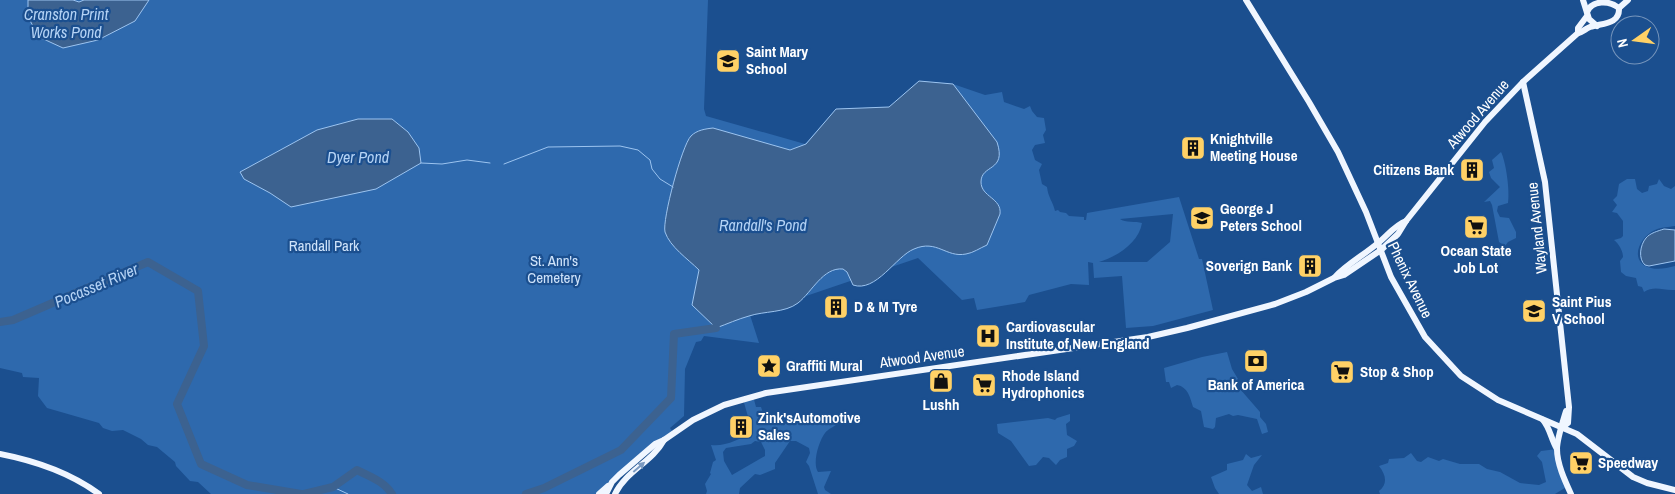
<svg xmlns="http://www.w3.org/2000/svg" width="1675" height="494" font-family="'Archivo Narrow',sans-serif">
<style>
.green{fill:#2e69ad;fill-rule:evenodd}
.water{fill:#3c6290;stroke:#9cc4f0}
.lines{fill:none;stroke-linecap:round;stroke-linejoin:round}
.stream{stroke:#9cc4f0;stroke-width:1}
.river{stroke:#3c6290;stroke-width:8}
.major{stroke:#f0f6ff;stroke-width:6}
.oneway{fill:#7b9ac1}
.labels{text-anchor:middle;stroke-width:4.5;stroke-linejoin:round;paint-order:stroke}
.poi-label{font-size:15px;font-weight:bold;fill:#fff;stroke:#1b4f8f;text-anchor:start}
.street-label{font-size:15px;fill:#fff;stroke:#1b4f8f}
.park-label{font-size:15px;fill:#cfe3fa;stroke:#1b4f8f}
.water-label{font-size:16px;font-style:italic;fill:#b5d3f5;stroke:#1b4f8f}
</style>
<rect width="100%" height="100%" fill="#1b4f8f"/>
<!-- green -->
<g class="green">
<path d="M0,0h708l-4,109 2,7 99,28 31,-35 53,-2 30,-26 34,3 32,11 17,-3 2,10 20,7 6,-3 2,5 5,6 7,1 2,12 -3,5 2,8 -10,2 -3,5 3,10 7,4 -3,6 3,14 5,3c1,10 6,15 8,24l3,-1 2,2 6,1 3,3 15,1v3h2l1,-7 92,-16 20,62h3l11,51 -60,16 -27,2 -4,-52 -28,2 -1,-15 -5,-1 1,23 -18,-1 -42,11 -4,7 -48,8 -3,-12 -12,2 -44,-42 -168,57 9,28 -55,-7 -3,5 -5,1 -11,27 -1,47 -14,12 3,4 -75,62h-387l-13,-12 -8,-1 -14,-15 -1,-4 -18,-15 -9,-2 -7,-6 -18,-9 -11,1 -9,-3 -4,-5 -52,-15 -9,-12 1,-18 -16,-1 -1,-4 -22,-5zM1173,214l-3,28 -23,20h-48c17,-5 40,-19 43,-39 -6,-2 -17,0 -22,-4z"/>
<path d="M1501,152c5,10 9,39 7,51l-10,3 -1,5 3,6 9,1 7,14v6l-8,4 -3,4 -6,-4 -7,-37 -2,-4 -6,1 16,-15 -9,-9 -2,-6 5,-4 -2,-8z"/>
<path d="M1627,179h8l2,10 5,4 6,-2 1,-5 8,-2 2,-5 5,7 7,3 4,-3v40c-6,1 -14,1 -20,4 -16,7 -27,32 -4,38 8,2 16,0 24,-2v24c-12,1 -20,-5 -31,2l-2,-5 -4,-1 -2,-8 -10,-2 -5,-4 -1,-11 3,-4c0,-6 -4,-13 -9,-17l7,-2 2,-2v-15l-6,-8 -5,-1 5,-7 -4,-5 4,-4 2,-12z"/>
<path d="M1227,352l5,17 6,10 -8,6v5l10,-1 20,23v5l6,7 2,8 -6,2 -5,-15 -19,-4 -5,1 -4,-2 -13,4 -1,9 -2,2 -9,-2 -3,-16 -8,-4c-3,-10 -5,-20 -16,-22l-6,3 -2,-6h-3l-2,-14 38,-11z"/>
<path d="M753,396l3,11h5l2,6h16l1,4h7l2,3 39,-5 11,8c-4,3 -11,6 -14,10 -6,8 -13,30 -7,39l13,-1 -7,16 1,3 6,4h-13l-9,-28 -3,-4 4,-9 -1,-5 -13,-7h-6l-15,22v6l-15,6 -5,-1 -15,14 -1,6h-33l1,-3 -2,-7 6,-10 -1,-1 3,-11 3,-2 -5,-15c13,2 31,-6 41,-14l-9,-32zM755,441l6,1 4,8v6l-33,19 -8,-14 -1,-9 3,-4 25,-4z"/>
<path d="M1070,414v7l-4,3 1,11 10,6 -3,5 -7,3v8l-7,3 -4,5 -7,-7 -6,-1 -7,8 -7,1 -18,-25 -13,-8 -1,-9 51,-6 7,2 2,-2z"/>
<path d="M1557,449l11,37 -13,8h-175l-1,-3c9,-7 7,-16 0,-25l9,-3 1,-4 15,-1 7,-5 6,8 4,1 7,-5 11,4 4,-2 17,5h19l8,5 13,3 20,11 19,2 7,-3 -4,-20 -5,-6 4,-5z"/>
<path d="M1246,454l5,4 11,-3 -8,10 -7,20 5,6 9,-4 2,7h-44l-4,-6 -4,-11 16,-7v-6l16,-4z"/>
</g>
<!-- water -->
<g class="water">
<path d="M28,0h45l6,2 5,-2h65l-14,21 -37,19 -35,8 -24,-11 -11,-20z"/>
<path d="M919,81l34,3 44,58c10,30 -16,22 -16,40 0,15 21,16 19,32l-13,31c-7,3 -14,8 -21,9 -20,4 -29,-15 -52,-5 -18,7 -38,44 -61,36l-6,-13 -4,-3c-20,-2 -31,23 -45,34 -13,10 -34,8 -49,13 -11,3 -22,8 -33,12l-24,-23 7,-35c-11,-11 -29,-23 -34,-38 -3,-12 17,-87 26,-96 6,-6 14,-7 22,-8l77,22 16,-6 30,-35 53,-2z"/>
<path d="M358,119h34l16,13 11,16 2,15 -45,26 -85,18 -21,-14 -26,-14 -4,-7 77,-42z"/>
<path d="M1664,229l11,1v31l-26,5 -4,-1c-7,-6 -5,-20 1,-27 4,-5 12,-7 18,-9z"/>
</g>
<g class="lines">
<!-- stream -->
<g class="stream">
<path d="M421,163l21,1 25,-4 23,3"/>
<path d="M504,164l44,-17 72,-1 18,4 12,10 2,9 8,10 13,8"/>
<path d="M333,487l15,7"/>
</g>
<!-- river -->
<g class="river">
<path d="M0,322l13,-2 135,-58 50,29 6,55 -27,58 24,60 46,21 54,9"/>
<path d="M304,494l29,-7 24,-17c13,7 27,11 35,24"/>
<path d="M526,494l18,-6 77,-38 50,-52 3,-64 42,-6"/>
</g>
<!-- major -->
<g class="major">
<path d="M1246,0l63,102 29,50 28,60 25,65 34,60 36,39 37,24 79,34 56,43 14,6 28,7"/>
<path d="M1583,0l6,19 8,7"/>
<path d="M1619,8l9,-8"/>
<path d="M1587,12c5,-12 22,-12 32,-4"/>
<path d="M1578,33v-5l9,-12"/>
<path d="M1523,82l22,100 24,225 -1,16 -5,4"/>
<path d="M1335,277c12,-13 29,-22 43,-34 9,-7 17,-18 28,-22"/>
<path d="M1566,411c-3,10 -9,28 -9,38 0,15 8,32 14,45"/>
<path d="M1543,420c7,8 8,19 14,29"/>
<path d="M0,454c36,7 69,18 99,40"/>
<path d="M599,494l9,-8"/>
<path d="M606,494l6,-12 7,-7 36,-31 9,-4 29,-20 31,-15 42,-12 382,-56 39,-9 88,-24 31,-12 28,-14 10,-3 37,-25 17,-16 8,-13 79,-99 38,-40 55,-49c5,-1 7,-4 12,-6 11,-4 30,-2 29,-19"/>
<path d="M615,494c11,-23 37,-32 49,-54"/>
</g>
</g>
<!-- one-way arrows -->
<defs><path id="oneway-solid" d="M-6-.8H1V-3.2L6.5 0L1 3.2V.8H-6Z" transform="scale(1.25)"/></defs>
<use class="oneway" href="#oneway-solid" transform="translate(639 467) rotate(-41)"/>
<!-- icons -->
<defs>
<symbol id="school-square" viewBox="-11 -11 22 22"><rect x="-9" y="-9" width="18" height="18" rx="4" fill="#ffd166" stroke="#1b4f8f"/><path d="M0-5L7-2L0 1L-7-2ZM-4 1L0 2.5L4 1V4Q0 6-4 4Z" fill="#111"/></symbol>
<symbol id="building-square" viewBox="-11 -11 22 22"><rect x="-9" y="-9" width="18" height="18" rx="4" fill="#ffd166" stroke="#1b4f8f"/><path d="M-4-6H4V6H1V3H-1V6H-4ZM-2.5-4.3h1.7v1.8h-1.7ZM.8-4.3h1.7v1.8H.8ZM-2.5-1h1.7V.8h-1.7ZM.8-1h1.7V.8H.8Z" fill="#111"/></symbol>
<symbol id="supermarket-square" viewBox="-11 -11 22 22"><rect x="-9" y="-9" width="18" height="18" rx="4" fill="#ffd166" stroke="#1b4f8f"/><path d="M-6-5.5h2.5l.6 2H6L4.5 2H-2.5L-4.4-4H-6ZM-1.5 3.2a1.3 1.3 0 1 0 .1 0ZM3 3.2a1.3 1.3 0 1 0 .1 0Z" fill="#111"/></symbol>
<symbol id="hospital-square" viewBox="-11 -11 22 22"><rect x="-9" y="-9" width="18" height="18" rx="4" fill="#ffd166" stroke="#1b4f8f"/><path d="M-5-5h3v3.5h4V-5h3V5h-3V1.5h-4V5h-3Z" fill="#111"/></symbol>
<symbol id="bank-square" viewBox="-11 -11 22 22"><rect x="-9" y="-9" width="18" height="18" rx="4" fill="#ffd166" stroke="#1b4f8f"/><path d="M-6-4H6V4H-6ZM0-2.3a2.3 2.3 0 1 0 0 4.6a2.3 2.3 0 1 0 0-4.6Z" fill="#111"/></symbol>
<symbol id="sight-square" viewBox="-11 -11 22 22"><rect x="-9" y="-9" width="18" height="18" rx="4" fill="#ffd166" stroke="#1b4f8f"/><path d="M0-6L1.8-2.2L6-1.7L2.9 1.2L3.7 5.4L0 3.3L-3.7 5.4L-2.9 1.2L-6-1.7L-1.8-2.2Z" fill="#111"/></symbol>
<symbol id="shop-square" viewBox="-11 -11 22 22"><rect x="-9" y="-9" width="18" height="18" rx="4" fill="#ffd166" stroke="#1b4f8f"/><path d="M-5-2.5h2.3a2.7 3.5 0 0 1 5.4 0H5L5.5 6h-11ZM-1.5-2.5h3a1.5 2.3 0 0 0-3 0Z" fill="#111"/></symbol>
</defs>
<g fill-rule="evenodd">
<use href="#school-square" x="714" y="47" width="28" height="28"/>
<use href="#building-square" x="1179" y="134" width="28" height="28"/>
<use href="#building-square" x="1458" y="156" width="28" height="28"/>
<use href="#school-square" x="1188" y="204" width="28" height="28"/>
<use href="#supermarket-square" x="1462" y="213" width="28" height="28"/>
<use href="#building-square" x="1296" y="252" width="28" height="28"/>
<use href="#building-square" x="822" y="293" width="28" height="28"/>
<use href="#school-square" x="1520" y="297" width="28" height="28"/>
<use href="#hospital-square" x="974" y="322" width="28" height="28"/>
<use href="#bank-square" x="1242" y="347" width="28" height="28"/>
<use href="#sight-square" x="755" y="352" width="28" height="28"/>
<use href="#supermarket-square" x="1328" y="358" width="28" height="28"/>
<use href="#shop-square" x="927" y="367" width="28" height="28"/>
<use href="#supermarket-square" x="970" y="371" width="28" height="28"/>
<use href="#building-square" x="727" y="413" width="28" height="28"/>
<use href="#supermarket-square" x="1567" y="449" width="28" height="28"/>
</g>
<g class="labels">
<!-- poi labels -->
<g class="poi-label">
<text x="746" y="57">Saint Mary<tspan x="746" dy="17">School</tspan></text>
<text x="1210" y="144">Knightville<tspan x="1210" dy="17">Meeting House</tspan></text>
<text x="1454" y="175" text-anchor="end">Citizens Bank</text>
<text x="1220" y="214">George J<tspan x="1220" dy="17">Peters School</tspan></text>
<text x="1476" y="256" text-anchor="middle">Ocean State<tspan x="1476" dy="17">Job Lot</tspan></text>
<text x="1292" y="271" text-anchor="end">Soverign Bank</text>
<text x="1552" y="307">Saint Pius<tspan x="1552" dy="17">V School</tspan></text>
<text x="854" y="312">D &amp; M Tyre</text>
<text x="1006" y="332">Cardiovascular<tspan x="1006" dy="17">Institute of New England</tspan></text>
<text x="786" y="371">Graffiti Mural</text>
<text x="1360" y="377">Stop &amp; Shop</text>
<text x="1002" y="381">Rhode Island<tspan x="1002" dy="17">Hydrophonics</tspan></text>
<text x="1256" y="390" text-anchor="middle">Bank of America</text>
<text x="941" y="410" text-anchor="middle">Lushh</text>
<text x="758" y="423">Zink'sAutomotive<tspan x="758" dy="17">Sales</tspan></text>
<text x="1598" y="468">Speedway</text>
</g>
<!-- street labels -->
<g class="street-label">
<text transform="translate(1478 114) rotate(-49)" y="5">Atwood Avenue</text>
<text transform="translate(1537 228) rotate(-96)" y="5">Wayland Avenue</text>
<text transform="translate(1410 280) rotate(64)" y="5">Phenix Avenue</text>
<text transform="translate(922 357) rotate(-8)" y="5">Atwood Avenue</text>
</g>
<!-- park labels -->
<g class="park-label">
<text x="324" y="251">Randall Park</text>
<text x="554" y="266">St. Ann's<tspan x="554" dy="17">Cemetery</tspan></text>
</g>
<!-- water labels -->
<g class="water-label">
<text x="66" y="20">Cranston Print<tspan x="66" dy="18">Works Pond</tspan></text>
<text x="358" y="163">Dyer Pond</text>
<text x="763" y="231">Randall's Pond</text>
<text transform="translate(96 285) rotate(-23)" y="6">Pocasset River</text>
</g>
</g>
<!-- north arrow -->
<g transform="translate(1635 40) rotate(256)"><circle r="24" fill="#1b4f8f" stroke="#7695bc"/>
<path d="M0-4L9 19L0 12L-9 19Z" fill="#ffd166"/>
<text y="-8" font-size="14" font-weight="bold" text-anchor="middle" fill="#ffffff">N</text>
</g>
</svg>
